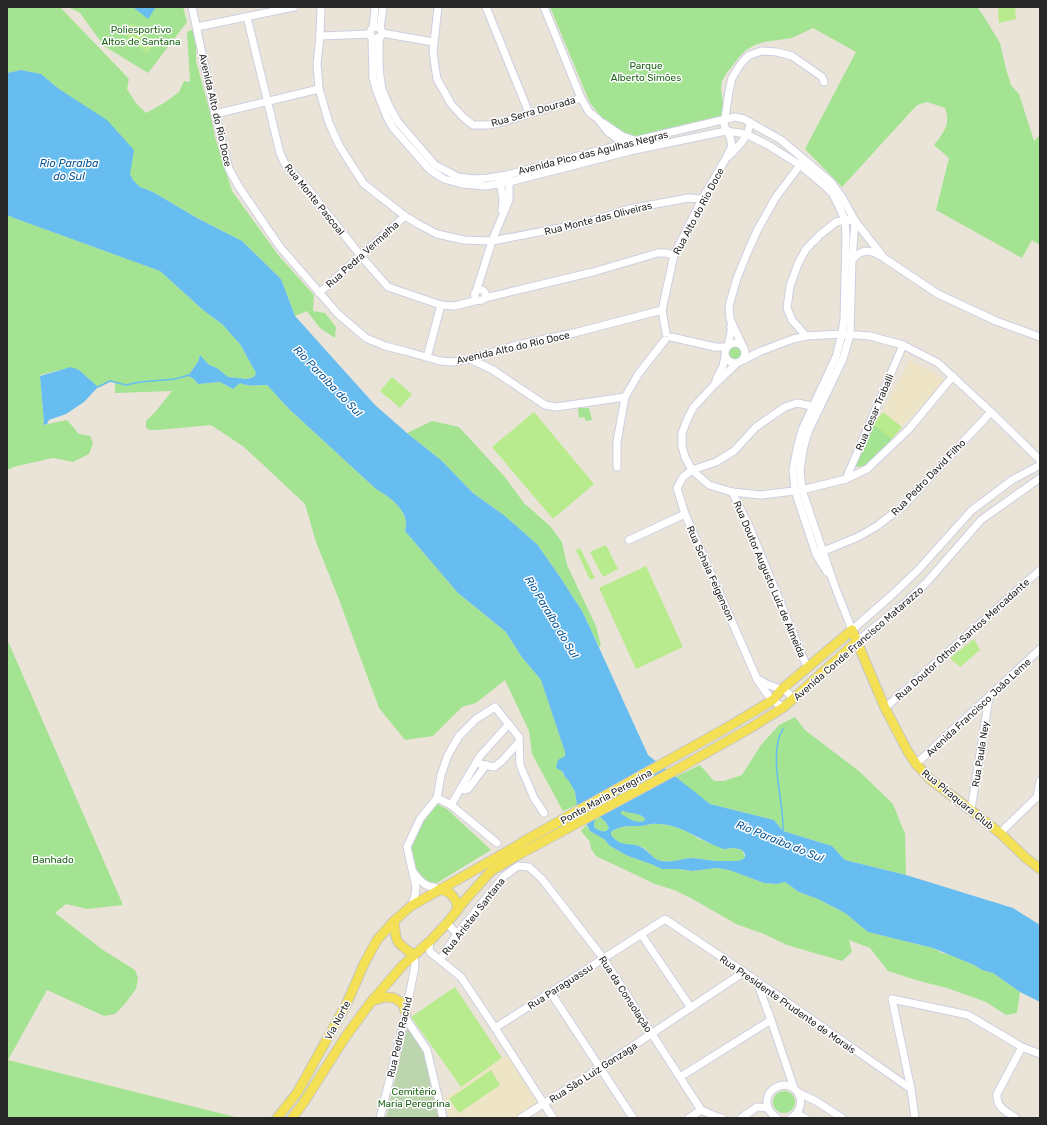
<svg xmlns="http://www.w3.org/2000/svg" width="1047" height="1125" font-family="Rubik,sans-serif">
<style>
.education{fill:#ede5c6}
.green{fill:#a4e392}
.cemetery{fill:#bdd5ae}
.pitch{fill:#b8eb8d}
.water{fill:#67bcf0;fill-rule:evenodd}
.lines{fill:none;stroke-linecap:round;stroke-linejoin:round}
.stream{stroke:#67bcf0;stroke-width:1.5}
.minor-casing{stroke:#cdcee1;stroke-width:9}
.major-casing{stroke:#c7c7c7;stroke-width:11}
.minor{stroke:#fff;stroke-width:7}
.major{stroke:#f3e054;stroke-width:9}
.labels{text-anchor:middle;stroke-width:3;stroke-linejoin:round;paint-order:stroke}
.park-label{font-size:10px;fill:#1e6417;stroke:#fff}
.street-label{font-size:10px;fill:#272727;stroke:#fff}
.water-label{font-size:11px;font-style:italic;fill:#0a5798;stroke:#fff}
</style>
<rect width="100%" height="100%" fill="#eae4d8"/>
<!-- education -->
<g class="education">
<path d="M910,360l35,20 -44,47 -18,-16z"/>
<path d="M507,1055l29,45 -1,5 -20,13h-67l-4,-19z"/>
</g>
<!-- green -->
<g class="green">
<path d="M7,7h53l69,72 -2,10 9,14 10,10 18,-10 15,-11 5,-11 6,1 -3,-50 10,-5 -1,34 14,51 5,25 17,54 47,65 35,39 -1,16 12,2 11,14 -1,11 -15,-10 -13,-17 -12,5 -14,-37 -39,-38 -45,-23 -44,-26 -13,-5 -7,-7 -3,-6 -71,-85 -18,-15 -20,-4 -14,3z"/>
<path d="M68,7h115l4,15 -39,51 -44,-27 -24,-33z"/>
<path d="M550,7h427l6,8 17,28 6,26 5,16 8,9 15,47 6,-6v110l-8,-5 -10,18 -86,-48 13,-52 -15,-13c10,-13 17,-21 11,-37l-18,-6 -10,3 -75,82 -37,-38 51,-97 -43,-24 -21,10 -28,4 -9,3 -9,5 -6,6 -14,18 -4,7 -1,7 3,24 -2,5 -85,22 -17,-7 -14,-9 -16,-20z"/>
<path d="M7,215l7,3 146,53 43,39 19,14 18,20 16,29 -2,4 -7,2 -19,-2 -11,-9 -8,-3 -9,-10 -2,7 -10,14 6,3 4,5 22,-2 13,7 7,-6c10,4 17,2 27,2l22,24 87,80c12,7 31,20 30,36 0,2 -1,4 -1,6l53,62 48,39 15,24 20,24 24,72c0,6 -4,13 -3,19 0,4 5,7 7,10 6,8 7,15 8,24l-14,6 -31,-57 -3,-23 -24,-51 -29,23 -14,4 -29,29 -28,4 -26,-32 -41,-111 -22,-55 -11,-38 -61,-57 -33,-22 -54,5h-8l-3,-2v-7l10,-10 16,-20 -57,2v-11l-5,-1 -12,6 -19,-17h-19l-20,5 4,47 -1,3 24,-5 12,14 11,2 3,7 -4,11 -16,8 -20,-4 -40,9 -6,3z"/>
<circle cx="735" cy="354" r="7"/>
<path d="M578,408h11l3,12 -6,1 -2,-4 -5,1z"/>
<path d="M432,421l27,6 45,49 20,27 26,23 12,16 5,23 29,61 5,20 -2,1 -17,-36 -22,-34 -23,-33 -32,-28 -32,-23 -31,-32 -35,-28z"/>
<path d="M874,424l18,15 -26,27 -13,1z"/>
<path d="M7,639l116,266 -36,4 -21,-5 -11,9 48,37 32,20 3,8 -2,11 -12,16 -9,9 -11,2 -57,-26 -39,70 231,58h-232z"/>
<path d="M795,717l10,13 55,42 33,32 12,30 1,41 -61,-15 -13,-14 -49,-15 -9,-11 -64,-16 -35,-27 25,-12 14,16h10l18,-6 19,-30 18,-20z"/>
<path d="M437,804l10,5 44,41 -54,33 -9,-1 -10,-9 -8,-24 14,-29z"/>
<path d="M621,811c8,1 19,2 24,8l-1,2c-9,3 -15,-3 -23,-7z"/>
<path d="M599,817c6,3 7,5 10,11l-3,3c-4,1 -9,-1 -12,-4v-4l2,-5z"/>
<path d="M651,824h10l11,2 16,6 11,7 15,6 14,4 5,-1 9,2 3,7c-4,5 -11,4 -17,4 -7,0 -14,0 -21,-1 -5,-1 -11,-2 -16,-2 -11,1 -21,6 -33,2 -6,-2 -9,-9 -14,-12 -14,-7 -20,2 -33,-13v-3c14,-10 25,-3 40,-8z"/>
<path d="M586,825l4,6 14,8 6,7 18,10 23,8 11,5h17l13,2 24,-3 13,2 35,13 13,1 8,-2 14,10 19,7 27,14 23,19 65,16 9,5 11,3 21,9 8,5 11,3 27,19 -3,21 -11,2 -20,-13 -39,-14 -28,-7 -31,-10 -18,-23 -21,-8 3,12 -10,9 -55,-16 -23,-11 -28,-10 -45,-26 -17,-8 -19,-6 -59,-28 -5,-7 -1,-7 -9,-11z"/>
<circle cx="784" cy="1102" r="11"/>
</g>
<!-- cemetery -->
<path class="cemetery" d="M407,1028l18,24 14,66h-53z"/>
<!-- pitch -->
<g class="pitch">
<path d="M998,7h17l1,12 -17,4z"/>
<path d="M132,23l21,22 -6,8 -24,-20z"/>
<path d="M392,377l20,17 -12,14 -20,-17z"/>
<path d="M534,412l60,72 -41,35 -61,-72z"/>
<path d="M883,412l19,15 -10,12 -19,-15z"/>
<path d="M606,545l12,24 -15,8 -13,-25z"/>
<path d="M580,548l15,30 -5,2 -14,-30z"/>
<path d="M646,566l37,81 -47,22 -37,-81z"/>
<path d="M974,639l6,11 -20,17 -10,-9z"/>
<path d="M455,987l47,71 -41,29 -50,-70z"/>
<path d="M491,1070l9,15 -41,28 -10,-14z"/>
</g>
<!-- water -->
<g class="water">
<path d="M133,7h23l-8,12z"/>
<path d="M21,70l20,4 18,15 48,31 27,30 -4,24 3,6 7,7 13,5 44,26 45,23 39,38 14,37 80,89 32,28 35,28 31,32 32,23 32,28 23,33 22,34 9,19 57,125 62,49 64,16 9,11 49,15 13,14 61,15 107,33 27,17v77l-20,-10 -27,-19 -11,-3 -8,-5 -41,-17 -65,-16 -23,-19 -27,-14 -19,-7 -14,-10 -8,2 -13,-1 -35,-13 -13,-2 -24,3 -13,-2h-17l-11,-5 -23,-8 -18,-10 -6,-7 -14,-8 -13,-26 -2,-13 -6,-11 -4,-4 -3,-6 -6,-3 2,-8 7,-4v-4l-24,-72 -20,-24 -15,-24 -48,-39 -53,-62c0,-2 1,-4 1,-6 1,-16 -18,-29 -30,-36l-87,-80 -22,-24c-10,0 -17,2 -27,-2l-7,6 -13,-7 -22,2 -4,-5 -6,-3 10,-14 2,-7 9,10 8,3 11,9 19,2 7,-2 2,-4 -16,-29 -18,-20 -19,-14 -43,-39 -146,-53 -7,-3v-142zM621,811h2c7,3 17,1 22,8l-1,2c-9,3 -15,-3 -23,-7zM599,817c6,3 7,5 10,11l-3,3c-4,1 -9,-1 -12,-4v-4l2,-5zM651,824c28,-2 45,15 70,24 4,2 7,0 12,0 3,0 6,1 9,2l3,4v3c-4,5 -11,4 -17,4 -7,0 -14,0 -21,-1 -5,-1 -11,-2 -16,-2 -11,1 -21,6 -33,2 -7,-3 -10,-10 -17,-13 -13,-6 -18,2 -30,-12v-3c14,-10 25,-3 40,-8z"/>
<path d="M71,367l8,3 19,17 -14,15 -18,12 -17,6 -2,4 -4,1 1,-3 -4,-46z"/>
</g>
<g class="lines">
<!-- stream -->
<g class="stream">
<path d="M98,387l12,-6 16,4 14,-3 35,-3 14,-4"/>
<path d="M783,832c1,-30 -11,-62 -5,-91 1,-4 3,-8 5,-12"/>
</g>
<defs>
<g id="minor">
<path d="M192,7l23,107 14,55 10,18 41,60 58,67 28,24 19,8 20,5 35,10 12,1 18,-3 47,-14 57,-12 88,-23"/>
<path d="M321,7l-1,29 -3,28 2,25 10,34 10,22 8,13 17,26 41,32 13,8 19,10 27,6 28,1 89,-17 48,-15 59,-11 14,1"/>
<path d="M438,7l-5,45 4,27 8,14 6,11 12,13 10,8h16l13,-3 79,-24"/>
<path d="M486,7l43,106"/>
<path d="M544,7l37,91 8,14 9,7 9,12 18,14"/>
<path d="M247,17l33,136 4,9 7,9 17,18 52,66 28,32 53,18 14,1 23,-6"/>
<path d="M197,27l97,-20"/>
<circle cx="376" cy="33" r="6"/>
<path d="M373,28l2,-21"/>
<path d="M380,29l3,-22"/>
<path d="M382,33l51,9"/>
<path d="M320,36l50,-2"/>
<path d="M372,37l1,41 4,14 10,25 6,11 37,42 14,9 18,5 24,2 23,-4 121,-31 96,-20 20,3 22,11 32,20 25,21 7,7 6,11 7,16 1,15 -2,84 -2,15 -6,23 -34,73 -5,19 -4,21 2,21 21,63 11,18"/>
<path d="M379,37v27l1,13 2,12 7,17 9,16 37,43 23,12 16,2 14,-1 19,-3 143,-38 85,-20 9,2 37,21 50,42 11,15 13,24 -3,39 -2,75 -7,24 -35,73 -5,18 -3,20 2,20 32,94 18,46 41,-36 26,-25 52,-58 41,-31 28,-15"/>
<path d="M215,114l104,-25"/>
<path d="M603,123l19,13 15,5"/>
<path d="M729,156c9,-9 21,-21 21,-34"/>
<path d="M500,181l3,18 -1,11"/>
<path d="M852,260c9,-11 17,-11 29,-4"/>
<circle cx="480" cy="295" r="5.5"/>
<path d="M476,292l16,-51 17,-41v-18l-1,-4"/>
<path d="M319,293l86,-77"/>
<path d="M485,298l108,-26 65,-19h8l8,2"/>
<path d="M666,333l-4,-23 12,-55 28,-56 23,-39 7,-14 -2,-9 -6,-12 5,-34 3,-13 8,-13 8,-9 13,-5 16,1 15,4 30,21 2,5"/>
<path d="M806,336l-14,-16 -5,-12 3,-22 8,-22 8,-15 15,-15 15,-12 9,-2 10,1 29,37 54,36 58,27 44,16"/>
<path d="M671,337l44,10h11"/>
<circle cx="735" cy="353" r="10"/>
<path d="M728,345l3,-13v-7"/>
<path d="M743,347l-13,-28 -1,-13 8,-28 11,-27 10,-22 18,-32 24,-32 2,-4"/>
<path d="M427,357l14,-52"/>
<path d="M470,359l23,11 52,35 11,2 69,-10"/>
<path d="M743,360l18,-9 32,-12 13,-3 36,-2 28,2 33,9 35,18 53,49 49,48"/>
<path d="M736,364l-23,22 -20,22 -6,12 -5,13v13l3,11 7,13 17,15 23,7 29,3 41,-5 44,-11 21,-10 42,-40 44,-53"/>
<path d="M716,380l7,-14 2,-9"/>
<path d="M617,467v-25l8,-45 14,-24 26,-33"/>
<path d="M846,479l57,-134"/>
<path d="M732,492l17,34 58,141"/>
<path d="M629,540l56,-26"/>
<path d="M819,553l39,-16 19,-11 27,-21 87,-93"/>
<path d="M857,641l48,-38 22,-21 54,-62 59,-42"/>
<path d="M757,679c5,2 10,6 15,7 10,4 15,3 21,13"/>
<path d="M784,707c-13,-5 -20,-17 -27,-28l-72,-165 -8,-26 6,-11 9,-7 24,-8 18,-11 22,-24 29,-20 12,-4 20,4"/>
<path d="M885,708l155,-138"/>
<path d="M476,763l18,4 8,-6 17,-19"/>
<path d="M916,764l124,-115"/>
<path d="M462,788l3,2 3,-1 18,-24"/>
<path d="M1037,797l3,-16"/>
<path d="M437,798l14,7 46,38"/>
<path d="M451,805l29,-49 29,-32"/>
<path d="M971,809l18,-111"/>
<path d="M1000,833l40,-39"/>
<path d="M414,873c9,12 12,13 26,16"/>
<path d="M411,906l4,-10 1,-9 -9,-40 13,-28 17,-21 4,-23 7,-20 11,-19 17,-17 19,-12 24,30 1,28 14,33 10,15"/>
<path d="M447,923l10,11"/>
<path d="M641,934l50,74"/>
<path d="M431,940l-2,6 1,6 31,25 34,51 58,90"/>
<path d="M440,960l17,-26 47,-58 14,-10 11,1 13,12 61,79 98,152 14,6 7,2"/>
<path d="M757,982l14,38 23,68"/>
<path d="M551,993l82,125"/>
<path d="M405,1017l22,33 16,68"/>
<path d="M495,1028c57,-36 113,-73 170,-109l79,53 167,117"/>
<path d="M680,1077l91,-57"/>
<path d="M799,1093l17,8 26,17"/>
<path d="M797,1114l8,4"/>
<path d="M380,1118l25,-101 10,-51 -1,-11"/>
<path d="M521,1118l79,-50 144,-96"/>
<path d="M689,1118l12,-8"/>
<path d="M741,1118l16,-11 11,1"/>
<path d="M777,1118c-6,-4 -11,-10 -10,-18 0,-5 4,-10 8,-12 20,-12 37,17 16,30"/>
<path d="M915,1118l-4,-29 -19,-90 76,16 54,32 18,7"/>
<path d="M1016,1118c-10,-7 -20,-10 -19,-24l25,-47"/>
</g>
<g id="major">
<path d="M440,889l10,4 7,9v9"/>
<path d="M394,921c2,23 2,21 20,34"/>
<path d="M372,1001l13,-4 9,1 8,5 4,10"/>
<path d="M277,1118l20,-25 49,-88 18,-41 13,-24 17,-19 17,-15 104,-59 9,-6 204,-114 45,-27 9,-11 70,-59 33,78 23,44 8,12 15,16 37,28 32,25 26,25 14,11"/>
<path d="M292,1118l10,-13 44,-69 25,-34 32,-37 28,-25 16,-17 19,-24 25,-28 27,-16 158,-85 71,-40 37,-23 73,-66"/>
</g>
</defs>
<!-- minor casing -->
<use href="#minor" class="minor-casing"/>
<!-- major casing -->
<use href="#major" class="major-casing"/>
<!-- minor -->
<use href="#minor" class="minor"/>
<!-- major -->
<use href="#major" class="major"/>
</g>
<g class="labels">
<!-- park labels -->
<g class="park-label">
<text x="141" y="33">Poliesportivo<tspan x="141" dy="12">Altos de Santana</tspan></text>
<text x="646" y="69">Parque<tspan x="646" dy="12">Alberto Simões</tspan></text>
<text x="53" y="863">Banhado</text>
<text x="414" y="1095">Cemitério<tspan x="414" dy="12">Maria Peregrina</tspan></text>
</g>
<!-- street labels -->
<g class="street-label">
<text transform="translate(216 110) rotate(77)" y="4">Avenida Alto do Rio Doce</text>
<text transform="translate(533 111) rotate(-16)" y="4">Rua Serra Dourada</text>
<text transform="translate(593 152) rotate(-14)" y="4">Avenida Pico das Agulhas Negras</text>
<text transform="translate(315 199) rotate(51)" y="4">Rua Monte Pascoal</text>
<text transform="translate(698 211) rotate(-62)" y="4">Rua Alto do Rio Doce</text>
<text transform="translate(598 218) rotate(-14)" y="4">Rua Monte das Oliveiras</text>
<text transform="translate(362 254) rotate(-42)" y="4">Rua Pedra Vermelha</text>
<text transform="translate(513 347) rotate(-13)" y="4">Avenida Alto do Rio Doce</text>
<text transform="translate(874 412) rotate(-67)" y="4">Rua Cesar Traballi</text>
<text transform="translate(928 477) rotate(-46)" y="4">Rua Pedro David Filho</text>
<text transform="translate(711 573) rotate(66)" y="4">Rua Schaia Feigenson</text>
<text transform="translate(770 579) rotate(67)" y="4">Rua Doutor Augusto Luiz de Almeida</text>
<text transform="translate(962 639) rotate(-42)" y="4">Rua Doutor Othon Santos Mercadante</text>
<text transform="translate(858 643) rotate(-41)" y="4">Avenida Conde Francisco Matarazzo</text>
<text transform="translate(978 707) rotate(-43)" y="4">Avenida Francisco João Leme</text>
<text transform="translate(980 754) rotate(-81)" y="4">Rua Paula Ney</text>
<text transform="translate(606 796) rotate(-29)" y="4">Ponte Maria Peregrina</text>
<text transform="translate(958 799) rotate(39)" y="4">Rua Piraquara Club</text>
<text transform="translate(473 916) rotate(-52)" y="4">Rua Aristeu Santana</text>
<text transform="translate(560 986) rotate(-33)" y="4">Rua Paraguassu</text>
<text transform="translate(626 994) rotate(57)" y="4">Rua da Consolação</text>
<text transform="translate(788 1004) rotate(35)" y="4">Rua Presidente Prudente de Morais</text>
<text transform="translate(337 1020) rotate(-62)" y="4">Via Norte</text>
<text transform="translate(399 1037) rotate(-77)" y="4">Rua Pedro Rachid</text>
<text transform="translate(593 1072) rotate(-33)" y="4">Rua São Luiz Gonzaga</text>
</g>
<!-- water labels -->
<g class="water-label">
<text x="69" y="167">Rio Paraíba<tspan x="69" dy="13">do Sul</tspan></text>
<text transform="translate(328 381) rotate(46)" y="4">Rio Paraíba do Sul</text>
<text transform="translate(552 617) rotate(59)" y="4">Rio Paraíba do Sul</text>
<text transform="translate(780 841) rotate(22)" y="4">Rio Paraíba do Sul</text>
</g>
</g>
<!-- border -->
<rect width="1047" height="1125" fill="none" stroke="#272727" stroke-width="16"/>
</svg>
